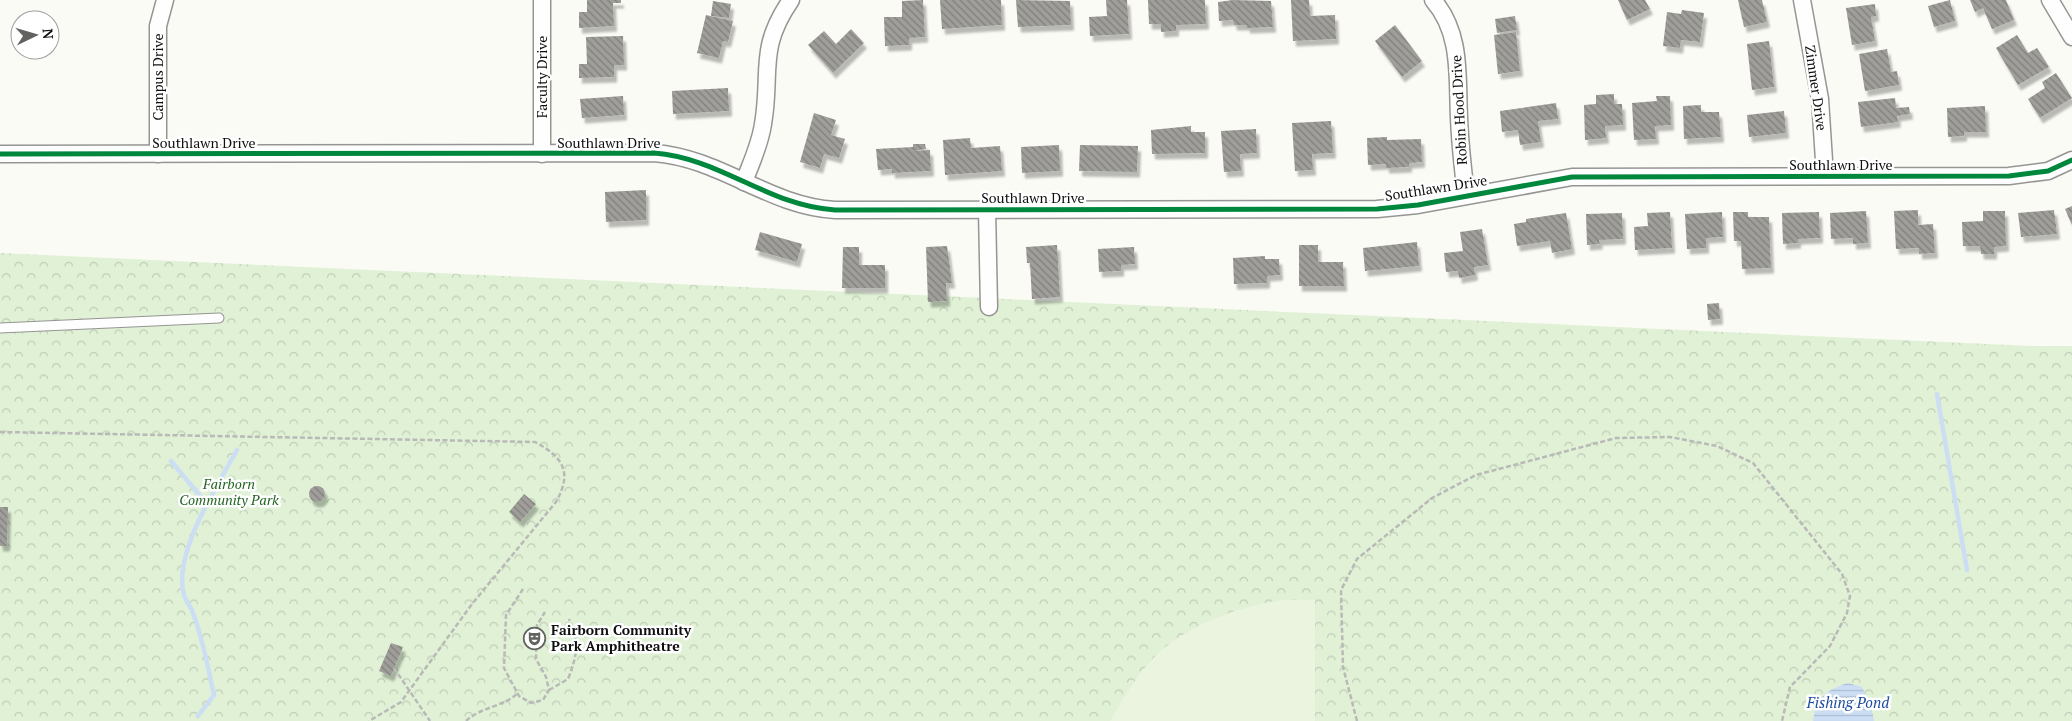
<svg xmlns="http://www.w3.org/2000/svg" width="2072" height="721" font-family="'PT Serif',serif">
<style>
.park{fill:url(#park-crowns)}
.pitch{fill:#eaf4df}
.water{fill:url(#water-rules)}
.lines{fill:none;stroke-linecap:round;stroke-linejoin:round}
.stream{stroke:#ccdef4;stroke-width:4.5}
.building{fill:url(#building-back-hatch);filter:url(#shadow)}
.lane-casing{stroke:#959593;stroke-width:11}
.street-casing{stroke:#959593;stroke-width:19}
.path{stroke:#b9b9b8;stroke-width:2.5;stroke-dasharray:5 2.5;stroke-linecap:butt}
.lane{stroke:#fefefe;stroke-width:9}
.street{stroke:#fefefe;stroke-width:16}
.cycleway-casing{stroke:#fff;stroke-width:8}
.cycleway{stroke:#00873e;stroke-width:5}
.labels{text-anchor:middle;stroke-width:5;stroke-linejoin:round;paint-order:stroke}
.street-label{font-size:14px;fill:#0f0f0f;stroke:#fff}
.park-label{font-size:14px;font-style:italic;fill:#226421;stroke:#fff}
.poi-label{font-size:14px;font-weight:bold;fill:#0f0f0f;stroke:#fff;text-anchor:start}
.water-label{font-size:15px;font-style:italic;fill:#1d4b9c;stroke:#fff}
</style>
<defs>
<pattern id="park-crowns" width="20" height="18" patternUnits="userSpaceOnUse" patternTransform="scale(1.25)"><rect width="20" height="18" fill="#e0f1d6"/><path d="M2 6a3 3 0 1 1 6 0M12 15a3 3 0 1 1 6 0" fill="none" stroke="#bfcdb6"/></pattern>
<pattern id="water-rules" width="6" height="5" patternUnits="userSpaceOnUse" patternTransform="scale(1.25)"><rect width="6" height="5" fill="#ccdef4"/><path d="M0 2.5h6" fill="none" stroke="#aebdd0"/></pattern>
<pattern id="building-back-hatch" width="6" height="6" patternUnits="userSpaceOnUse" patternTransform="scale(1.25)"><rect width="6" height="6" fill="#9f9e9a"/><path d="M-1 5l2 2M0 0l6 6M5-1l2 2" fill="none" stroke="#807f7c"/></pattern>
<filter id="shadow"><feDropShadow dx="3" dy="5.5" stdDeviation="1" flood-color="#0004"/></filter>
</defs>
<rect width="100%" height="100%" fill="#fbfbf5"/>
<!-- park -->
<path class="park" d="M0,253l2032,93h40v375h-2072z"/>
<!-- pitch -->
<path class="pitch" d="M1315,600v121h-205c11,-19 23,-40 38,-57 30,-35 84,-56 129,-63 12,-2 26,-1 38,-1z"/>
<!-- water -->
<path class="water" d="M1848,683l14,4 9,19 3,15h-61c3,-24 13,-31 35,-38z"/>
<g class="lines">
<!-- stream -->
<g class="stream">
<path d="M1937,394l30,176"/>
<path d="M171,461l35,42"/>
<path d="M198,716l16,-21c-6,-27 -11,-56 -21,-82 -2,-6 -7,-12 -9,-18 -12,-40 34,-111 53,-145"/>
</g>
</g>
<!-- building -->
<g class="building">
<path d="M587,0h34v3h-8l1,23 -35,2v-16h8z"/>
<path d="M923,0l2,37 -16,1v7l-24,1 -1,-29h18v-16z"/>
<path d="M940,0h61l1,25 -60,4z"/>
<path d="M1016,0l54,1 1,24 -53,2z"/>
<path d="M1106,0h21l2,34 -39,2 -1,-19 18,-1z"/>
<path d="M1148,0h57l1,24 -30,1v6l-15,1v-8h-12z"/>
<path d="M1233,0l38,1 2,26 -26,1v-3h-13l-1,-5 -14,1 -1,-19z"/>
<path d="M1291,0h18l1,16 25,-1 1,24 -43,2z"/>
<path d="M1618,0h27l5,9 -23,11z"/>
<path d="M1738,0h24l5,22 -23,5z"/>
<path d="M1950,0l5,21 -21,6 -6,-21z"/>
<path d="M1970,0h36l8,20 -22,9 -9,-21 -8,4z"/>
<path d="M713,1l18,3 -2,14 -18,-2z"/>
<path d="M1875,4l1,12 -5,1 4,24 -23,4 -6,-37z"/>
<path d="M1682,10l22,3 -4,29 -19,-2 -1,8 -17,-2 4,-34 14,2z"/>
<path d="M706,15l27,6 -5,21 -5,-1 -4,17 -22,-5z"/>
<path d="M1515,16l2,14 -20,3 -2,-14z"/>
<path d="M1395,25l27,36 -20,16 -27,-36z"/>
<path d="M851,29l13,14 -31,30 -25,-28 16,-14 12,13z"/>
<path d="M1516,32l4,39 -22,3 -4,-39z"/>
<path d="M2017,35l11,18 9,-5 12,19 -31,18 -22,-37z"/>
<path d="M623,36l1,29h-10v12l-35,1v-14h8l-1,-27z"/>
<path d="M1769,41l5,46 -22,3 -5,-46z"/>
<path d="M1887,49l4,23 6,-1 2,14 -34,6 -6,-37z"/>
<path d="M2056,73l16,25 -32,20 -12,-19 17,-11 -3,-6z"/>
<path d="M728,88l1,23 -56,3 -1,-23z"/>
<path d="M1614,94v10h8l1,21 -18,1 1,12 -21,2 -1,-35 12,-1v-9z"/>
<path d="M623,96l1,19 -42,3 -2,-19z"/>
<path d="M1656,96h14l1,29 -16,1 1,13 -22,1 -2,-37 25,-2z"/>
<path d="M1895,98l1,10 13,-1 1,7 -13,2 1,6 -37,5 -3,-25z"/>
<path d="M1556,103l2,16 -20,2 3,21 -21,3 -2,-15 -16,2 -2,-21z"/>
<path d="M1701,105v7h18l2,25 -37,2 -1,-33z"/>
<path d="M1985,106l1,26h-22v4l-16,1 -1,-29z"/>
<path d="M1784,111l2,22 -37,4 -2,-22z"/>
<path d="M814,113l22,7 -5,15 14,4 -6,19 -15,-4 -4,14 -20,-6z"/>
<path d="M1331,121l2,32 -21,1 1,16 -18,1 -3,-48z"/>
<path d="M1191,126v6h14v21l-53,1 -1,-24z"/>
<path d="M1256,129l1,24 -17,1 1,17 -17,1 -3,-41z"/>
<path d="M1387,137v3l34,-1 1,23 -13,1v4l-23,1v-4l-18,1 -1,-27z"/>
<path d="M970,138l1,10 29,-2 2,25 -57,4 -2,-35z"/>
<path d="M913,144h12l1,5 -13,2 17,-1 1,21 -39,2v-4l-14,1 -2,-21 37,-2z"/>
<path d="M1059,145l1,26 -38,2 -1,-26z"/>
<path d="M1080,145l58,1 -1,26 -58,-1z"/>
<path d="M646,190v30l-40,2 -1,-30z"/>
<path d="M2072,206v19l-7,-16z"/>
<path d="M1918,210v15l15,-1 2,29 -16,1v-6l-23,1 -2,-38z"/>
<path d="M2054,210l3,24 -36,3 -3,-24z"/>
<path d="M1866,211l2,32 -15,1v-6l-22,1 -1,-26z"/>
<path d="M1983,211h22l1,35 -12,1v7h-13l-1,-8h-17l-1,-24 21,-1z"/>
<path d="M1670,212l2,36 -37,2 -1,-23 14,-1 -1,-13z"/>
<path d="M1722,212l1,25 -17,1v10l-19,1 -2,-35z"/>
<path d="M1733,212h15v5h21l2,51 -29,1 -1,-28h-7z"/>
<path d="M1819,212l1,26 -22,1v4l-15,1 -1,-31z"/>
<path d="M1566,213l6,36 -20,4 -2,-12 -33,5 -3,-22 12,-2v-3z"/>
<path d="M1622,213l1,26 -24,1 1,4 -13,1 -1,-31z"/>
<path d="M1482,229l6,36 -14,2 1,8 -16,3 -1,-7 -12,1 -2,-19 19,-2 -3,-19z"/>
<path d="M760,232l42,12 -5,18 -42,-12z"/>
<path d="M1417,242l2,24 -54,5 -2,-23z"/>
<path d="M1057,245l3,52 -28,2 -2,-36h-3l-1,-16z"/>
<path d="M1299,245h19v17h25l1,24h-45z"/>
<path d="M947,246l5,37h-6l1,18 -19,1 -2,-55z"/>
<path d="M843,247h16v18h26v23h-43z"/>
<path d="M1134,247l1,17 -14,1v6l-22,1 -1,-23z"/>
<path d="M1265,256v3h14l1,16 -13,1v7l-33,1 -1,-26z"/>
<path d="M1719,303l1,16 -12,1 -1,-16z"/>
<circle cx="317" cy="494" r="8"/>
<path d="M524,494l12,10 -16,18 -11,-10z"/>
<path d="M0,507h8l-1,39h-7z"/>
<path d="M391,643l12,4 -12,29 -12,-5z"/>
</g>
<g class="lines">
<defs>
<path id="lane" d="M0,328l219,-10"/>
<g id="street">
<path d="M542,0v154"/>
<path d="M1433,0c29,33 24,77 26,118 1,26 4,52 7,77"/>
<path d="M1802,0l18,99 5,77"/>
<path d="M2050,0l22,37"/>
<path d="M0,154l654,-1c67,5 114,53 181,57l542,-1 41,-4 154,-28 437,-1 39,-5 24,-11"/>
<path d="M158,154v-128l7,-26"/>
<path d="M744,182c7,-19 16,-37 19,-58 9,-52 -6,-75 28,-124"/>
<path d="M987,209l2,98"/>
</g>
</defs>
<!-- lane casing -->
<use href="#lane" class="lane-casing"/>
<!-- street casing -->
<use href="#street" class="street-casing"/>
<!-- path -->
<g class="path">
<path d="M0,432l535,10c28,15 38,30 21,60l-84,102 -71,98 -32,19"/>
<path d="M523,589l-17,26 -2,53 15,28 12,7 12,-3 6,-10 -3,-13 -10,-18 1,-34 8,-13"/>
<path d="M394,668l36,53"/>
<path d="M549,690l19,-11c9,-23 12,-37 1,-60"/>
<path d="M466,721c15,-14 36,-14 51,-27"/>
<path d="M1357,721l-14,-54 -2,-77 16,-31 75,-61 44,-23 140,-37 54,-1 47,9 36,17 89,111 8,22 -3,17 -17,33 -40,41 -8,34"/>
</g>
<!-- lane -->
<use href="#lane" class="lane"/>
<!-- street -->
<use href="#street" class="street"/>
<defs>
<path id="cycleway" d="M0,154l654,-1c67,5 114,53 181,57l542,-1 41,-4 154,-28 437,-1 39,-5 24,-11"/>
</defs>
<!-- cycleway casing -->
<use href="#cycleway" class="cycleway-casing"/>
<!-- cycleway -->
<use href="#cycleway" class="cycleway"/>
</g>
<!-- icons -->
<defs>
<symbol id="theatre-ring" viewBox="-11 -11 22 22"><circle r="9.5" fill="#fff" stroke="#626260" stroke-width="1.5"/><path d="M-5-5.5Q0-4 5-5.5V0Q5 5 0 6Q-5 5-5 0ZM-3.3-2.5H-1v1.5H-3.3ZM1-2.5H3.3v1.5H1ZM-2.8 1Q0 5.5 2.8 1Z" fill="#626260"/></symbol>
</defs>
<g fill-rule="evenodd">
<use href="#theatre-ring" x="522" y="626" width="25" height="25"/>
</g>
<g class="labels">
<!-- street labels -->
<g class="street-label">
<text transform="translate(158 77) rotate(-90)" y="5">Campus Drive</text>
<text transform="translate(542 77) rotate(-90)" y="5">Faculty Drive</text>
<text transform="translate(1816 88) rotate(82)" y="5">Zimmer Drive</text>
<text transform="translate(1459 110) rotate(-93)" y="5">Robin Hood Drive</text>
<text x="204" y="148">Southlawn Drive</text>
<text x="609" y="148">Southlawn Drive</text>
<text x="1841" y="170">Southlawn Drive</text>
<text transform="translate(1436 188) rotate(-9)" y="5">Southlawn Drive</text>
<text x="1033" y="203">Southlawn Drive</text>
</g>
<!-- park labels -->
<g class="park-label">
<text x="229" y="489">Fairborn<tspan x="229" dy="16">Community Park</tspan></text>
</g>
<!-- poi labels -->
<g class="poi-label">
<text x="551" y="635">Fairborn Community<tspan x="551" dy="16">Park Amphitheatre</tspan></text>
</g>
<!-- water labels -->
<g class="water-label">
<text x="1848" y="708">Fishing Pond</text>
</g>
</g>
<!-- north arrow -->
<g transform="translate(35 35) rotate(85)"><circle r="24" fill="#ffffff" stroke="#9f9f9f"/>
<path d="M0-4L9 19L0 12L-9 19Z" fill="#626260"/>
<text y="-8" font-size="14" font-weight="bold" text-anchor="middle" fill="#0f0f0f">N</text>
</g>
</svg>
